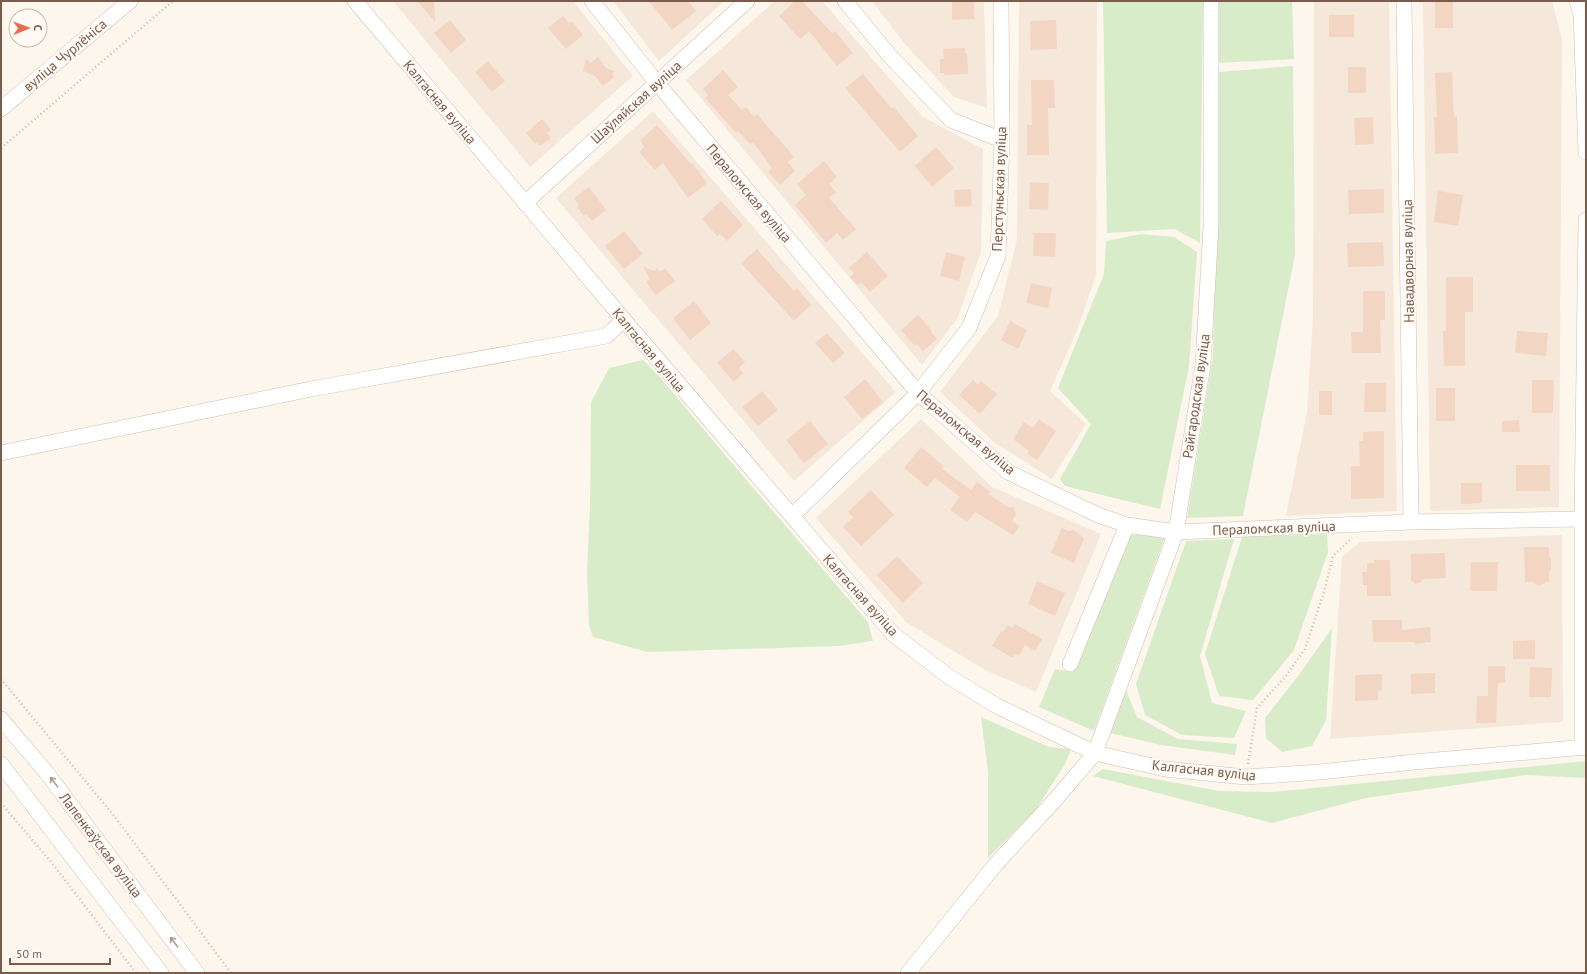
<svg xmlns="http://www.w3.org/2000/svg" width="1587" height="974" font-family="'PT Sans',sans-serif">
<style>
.residential{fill:#f5e8da}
.green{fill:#d8ecc9}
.building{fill:#f3d5c3}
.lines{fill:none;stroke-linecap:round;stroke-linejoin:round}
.minor-casing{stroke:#d1beb0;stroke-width:16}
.path{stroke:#d9b8a5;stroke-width:2.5;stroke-dasharray:1 3;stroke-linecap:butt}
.minor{stroke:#fff;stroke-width:15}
.oneway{stroke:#af9d94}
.labels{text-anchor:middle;stroke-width:4;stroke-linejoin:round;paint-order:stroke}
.street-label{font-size:14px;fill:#7a5c4d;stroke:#fffaf3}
</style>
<rect width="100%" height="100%" fill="#fdf6ec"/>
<!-- residential -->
<g class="residential">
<path d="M393,1h180l60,75 -103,91z"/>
<path d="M613,1h111l-65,60z"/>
<path d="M775,1h47l101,116 60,32 -2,103 -24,67 -35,46 -236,-285z"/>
<path d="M872,1h112l3,107 -33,-11 -48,-52z"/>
<path d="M1019,1h78l-1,274 -20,58 -26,58 36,33 -34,55 -57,-36 -55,-51 58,-76 19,-77z"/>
<path d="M1314,1h75l8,510 -111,5 21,-104 6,-94z"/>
<path d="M1423,1h129l10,39 -3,467 -129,4z"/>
<path d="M653,111l243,281 -102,89 -238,-283z"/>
<path d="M921,419l71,68 109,47 -65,158 -51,-22 -79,-48 -90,-104z"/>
<path d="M1562,535l1,187 -233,17 12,-182 18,-15z"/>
</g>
<!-- green -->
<g class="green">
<path d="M1103,1h100l-3,242 -25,-14 -68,4z"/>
<path d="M1218,1h74l2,58 -77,4z"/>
<path d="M1293,66l2,189 -52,261 -56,2 26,-162 6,-284z"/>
<path d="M1141,234l33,3 23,15 -8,114 -29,143 -95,-23 -5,-7 31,-55 -33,-36 46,-114 2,-33z"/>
<path d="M643,360l17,17 65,78 143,167 5,19 -34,5 -191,6 -55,-15 -4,-12 -2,-53 3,-66 1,-104 18,-34z"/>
<path d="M1166,534l-72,197 -55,-24 16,-38 17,3 59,-137z"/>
<path d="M1327,534l1,18 -34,98 -41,50 -34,-4 -14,-42 37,-117z"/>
<path d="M1234,539l-34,117 12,47 34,8 -12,27 -52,-3 -37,-20 -9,-31 50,-143z"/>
<path d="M1332,628l-6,92 -14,26 -30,6 -16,-14 -1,-20 33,-42z"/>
<path d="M1126,690l11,27 41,22 59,5 -2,11 -74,-10 -55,-13z"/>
<path d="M981,717l68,30 22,2 -6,15 -30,47 -47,47v-86z"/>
<path d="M1586,761v17l-60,-3 -160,23 -94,25 -179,-47 10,-7 116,22 54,1z"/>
</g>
<!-- building -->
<g class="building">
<path d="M417,1h17l1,21z"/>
<path d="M649,1h39l8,10 -24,19z"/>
<path d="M795,1h7l30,32 3,-2 18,22 -16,13 -28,-35 -9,8 -21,-23z"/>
<path d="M952,1h22v18l-22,1z"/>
<rect x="1435" y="1" width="18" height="27"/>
<rect x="1329" y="15" width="25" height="22"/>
<path d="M563,16l6,7 3,-2 11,14 -17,14 -18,-21z"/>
<path d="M450,20l16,20 -15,13 -17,-20z"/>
<path d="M1056,20l1,29 -26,1 -1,-29z"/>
<path d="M965,48v5h2l1,21 -24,1v-2h-4v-14h4l-1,-10z"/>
<path d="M598,57l8,11 9,3 -3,3 2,3 -11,9 -8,-10 -12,-5 3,-12 5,4z"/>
<path d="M488,61l17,20 -13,11 -17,-20z"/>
<rect x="1348" y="67" width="18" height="26"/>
<path d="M723,70l15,17 -10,8 14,15 4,-3 8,10 3,-3 37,43 -6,5 7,9 -15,14 -12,-13 4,-4 -19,-26 -3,2 -12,-13 -2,2 -31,-35 3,-3 -5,-6z"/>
<path d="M1452,72l2,45 3,-1 1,37 -23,1 -1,-37h3l-2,-44z"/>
<path d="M863,74l29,35 2,-2 24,29 -18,16 -55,-64z"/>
<path d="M1031,80h23l1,28h-7l1,47h-22v-30h5z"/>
<path d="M1373,117l1,27 -19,1 -1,-27z"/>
<path d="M542,119l9,11 -4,3 4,5 -11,8 -3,-4 -2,2 -9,-11z"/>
<path d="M657,125l34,39 1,-1 15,20 -19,15 -25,-35 -8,7 -16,-18 5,-5 -4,-7z"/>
<path d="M936,147l18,21 -22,19 -17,-21z"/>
<path d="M824,161l13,16 -8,7 7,8 -7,6 27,31 -13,11 -6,-7 -11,10 -31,-38 11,-10 -9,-11z"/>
<path d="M1030,182l19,1 -1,27 -19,-1z"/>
<path d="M589,187l17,23 -14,11 -6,-7 -2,2 -7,-9 2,-2 -5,-7z"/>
<path d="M971,189l1,17 -17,1 -1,-17z"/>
<path d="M1384,189v24l-35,1 -1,-24z"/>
<path d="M1438,191l25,4 -5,31 -24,-4z"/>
<path d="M721,201l22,24 -16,16 -7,-7 -3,2 -15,-17z"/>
<path d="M624,231l19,23 -19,15 -19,-23z"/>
<path d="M1034,233h22l-1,24 -22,-1z"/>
<path d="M1383,242l1,24 -36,1 -1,-24z"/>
<path d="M757,249l37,42 3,-3 14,17 -17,16 -53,-58z"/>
<path d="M867,252l21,24 -18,16 -9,-10 -4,3 -7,-8 4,-4 -5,-5z"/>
<path d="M946,252l19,5 -6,24 -19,-5z"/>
<path d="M643,267l11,4 3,-3 3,4 5,-4 10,13 -19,14 -10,-13 4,-3z"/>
<path d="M1446,277h27v35h-8v54h-21l-1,-35h3z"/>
<path d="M1031,283l21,5 -4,20 -22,-5z"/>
<path d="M1363,291h22v29h-5l1,33h-29l-1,-21h12z"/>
<path d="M694,301l17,22 -21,17 -17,-22z"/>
<path d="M918,315l14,16 -1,1 6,7 -14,12 -6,-7 -2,2 -14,-16z"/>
<path d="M1010,321l17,9 -9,19 -17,-9z"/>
<path d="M1517,331l31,2 -2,23 -31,-3z"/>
<path d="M827,333l18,20 -12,10 -18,-20z"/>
<path d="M733,349l12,13 -6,6 4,5 -9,9 -17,-19z"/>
<path d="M865,379l18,23 -21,17 -18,-22z"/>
<path d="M973,380l5,5 3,-4 16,13 -17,20 -21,-19z"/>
<path d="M1532,380h22l-1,33h-21z"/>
<path d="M1365,383h21v29h-22z"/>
<rect x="1436" y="388" width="19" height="33"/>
<path d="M762,391l16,19 -20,16 -16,-19z"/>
<rect x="1319" y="391" width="13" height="24"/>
<path d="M1039,419l17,12 -19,29 -10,-6 2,-3 -16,-12 11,-17 9,6z"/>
<path d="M1519,420l1,12h-18v-11z"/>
<path d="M810,421l18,23 -24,19 -18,-23z"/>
<path d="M1384,431v67l-33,1v-33h9l-1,-25h4v-9z"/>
<path d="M921,447l23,19 -2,3 29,21 6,-8 13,10 -2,2 22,14 3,-1 3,7 -4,7 8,5 -7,9 -38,-23 -8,10 -17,-12 10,-13 -25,-19 -8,9 -23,-19z"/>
<rect x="1516" y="465" width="34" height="26"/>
<path d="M1461,483h21v20l-21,1z"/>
<path d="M871,490l23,25 -33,31 -18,-19 10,-10 -5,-5z"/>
<path d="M1062,528l6,3 6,-1 10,8 -10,25 -23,-10z"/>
<path d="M1524,547h25v10h2v14h-2v11h-3l-7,4 -7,-4h-7z"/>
<path d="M1445,553l1,25 -23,1 -2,3 -6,2 -4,-4v-26z"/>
<path d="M897,556l26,27 -20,20 -26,-28z"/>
<path d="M1374,560h16l1,36h-24v-11h-4l-1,-13h5v-9h7z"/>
<path d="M1471,562h27l-1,29h-27z"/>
<path d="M1037,581l28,12 -10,23 -27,-12z"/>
<path d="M1372,620h30v10l28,-3 1,15 -16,2v-2h-42z"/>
<path d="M1015,624l27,15 -7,12 -10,-6 -6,11 -4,-2 -2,4 -21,-12 9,-15 2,1 5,-7 4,3z"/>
<path d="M1535,640v19h-22v-18z"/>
<path d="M1488,666h17v16l-7,1 -2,40h-20l1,-27h11z"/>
<path d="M1530,667l22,1 -1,29h-22z"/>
<path d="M1435,673v20l-24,1v-20z"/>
<path d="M1382,674v16l-4,1v9l-23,1v-26z"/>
</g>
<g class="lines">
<defs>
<g id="minor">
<path d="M355,1l269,319 269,314 55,42 49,30 98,47 70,16 81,8 74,-5 94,-10 172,-15"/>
<path d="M592,1l65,82 261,310 90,79 90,43 29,10 49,7 235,-10 171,-3"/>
<path d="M845,1l44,54 62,65 51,20"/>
<path d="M1404,1l7,521"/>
<path d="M1577,1l4,13 5,138"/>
<path d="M1,109l129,-108"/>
<path d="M525,203l222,-202"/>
<path d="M1,453l310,-64 295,-53 18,-16"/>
<path d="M792,516l126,-123 51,-65 29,-72 4,-116 -1,-139"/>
<path d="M1070,664l57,-139"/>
<path d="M1,719l45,53 151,201"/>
<path d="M1582,748v-229l4,-299"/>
<path d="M1,764l160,209"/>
<path d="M908,973l88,-109 59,-64 40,-47 81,-221 27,-167 8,-139v-225"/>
</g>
</defs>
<!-- minor casing -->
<use href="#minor" class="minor-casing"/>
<!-- path -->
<g class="path">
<path d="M1,148l172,-147"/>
<path d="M1,679l114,138 116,156"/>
<path d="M1248,764l9,-56 29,-32 19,-27 19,-57 9,-36 19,-18"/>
<path d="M1,803l51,60 84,110"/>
</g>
<!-- minor -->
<use href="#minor" class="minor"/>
</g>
<!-- one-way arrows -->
<defs><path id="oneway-shaft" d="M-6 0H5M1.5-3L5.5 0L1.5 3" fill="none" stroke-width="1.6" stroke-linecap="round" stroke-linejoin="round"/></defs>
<g class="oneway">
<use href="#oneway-shaft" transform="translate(54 782) rotate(-127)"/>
<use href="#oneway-shaft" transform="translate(174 942) rotate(-127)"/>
</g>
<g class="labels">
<!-- street labels -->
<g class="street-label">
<text transform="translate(65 55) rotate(-40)" y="5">вуліца Чурлёніса</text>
<text transform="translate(440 102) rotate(50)" y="5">Калгасная вуліца</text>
<text transform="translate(636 102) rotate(-42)" y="5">Шаўляйская вуліца</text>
<text transform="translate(999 189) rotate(-88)" y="5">Перстуньская вуліца</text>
<text transform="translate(749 193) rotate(50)" y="5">Пераломская вуліца</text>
<text transform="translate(1408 261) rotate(-91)" y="5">Навадворная вуліца</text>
<text transform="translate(649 350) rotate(50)" y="5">Калгасная вуліца</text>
<text transform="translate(1196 396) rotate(-82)" y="5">Райгародская вуліца</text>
<text transform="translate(966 432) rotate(40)" y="5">Пераломская вуліца</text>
<text transform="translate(1274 528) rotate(-2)" y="5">Пераломская вуліца</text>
<text transform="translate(861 595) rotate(48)" y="5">Калгасная вуліца</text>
<text transform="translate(1204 770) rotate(6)" y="5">Калгасная вуліца</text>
<text transform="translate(101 845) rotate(53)" y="5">Лапенкаўская вуліца</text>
</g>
</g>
<!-- border -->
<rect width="1587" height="974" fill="none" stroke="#7a5c4d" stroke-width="4"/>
<!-- north arrow -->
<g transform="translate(28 28) rotate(89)"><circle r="19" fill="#fffaf3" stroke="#cabbb1"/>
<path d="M0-3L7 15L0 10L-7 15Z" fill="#e76f51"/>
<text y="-6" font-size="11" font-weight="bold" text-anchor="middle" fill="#7a5c4d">С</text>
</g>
<!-- scale -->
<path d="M10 958v6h100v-6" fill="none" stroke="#7a5c4d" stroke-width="2"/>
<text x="16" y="958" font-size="12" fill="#7a5c4d" stroke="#fffaf3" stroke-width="3" paint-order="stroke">50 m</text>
</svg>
